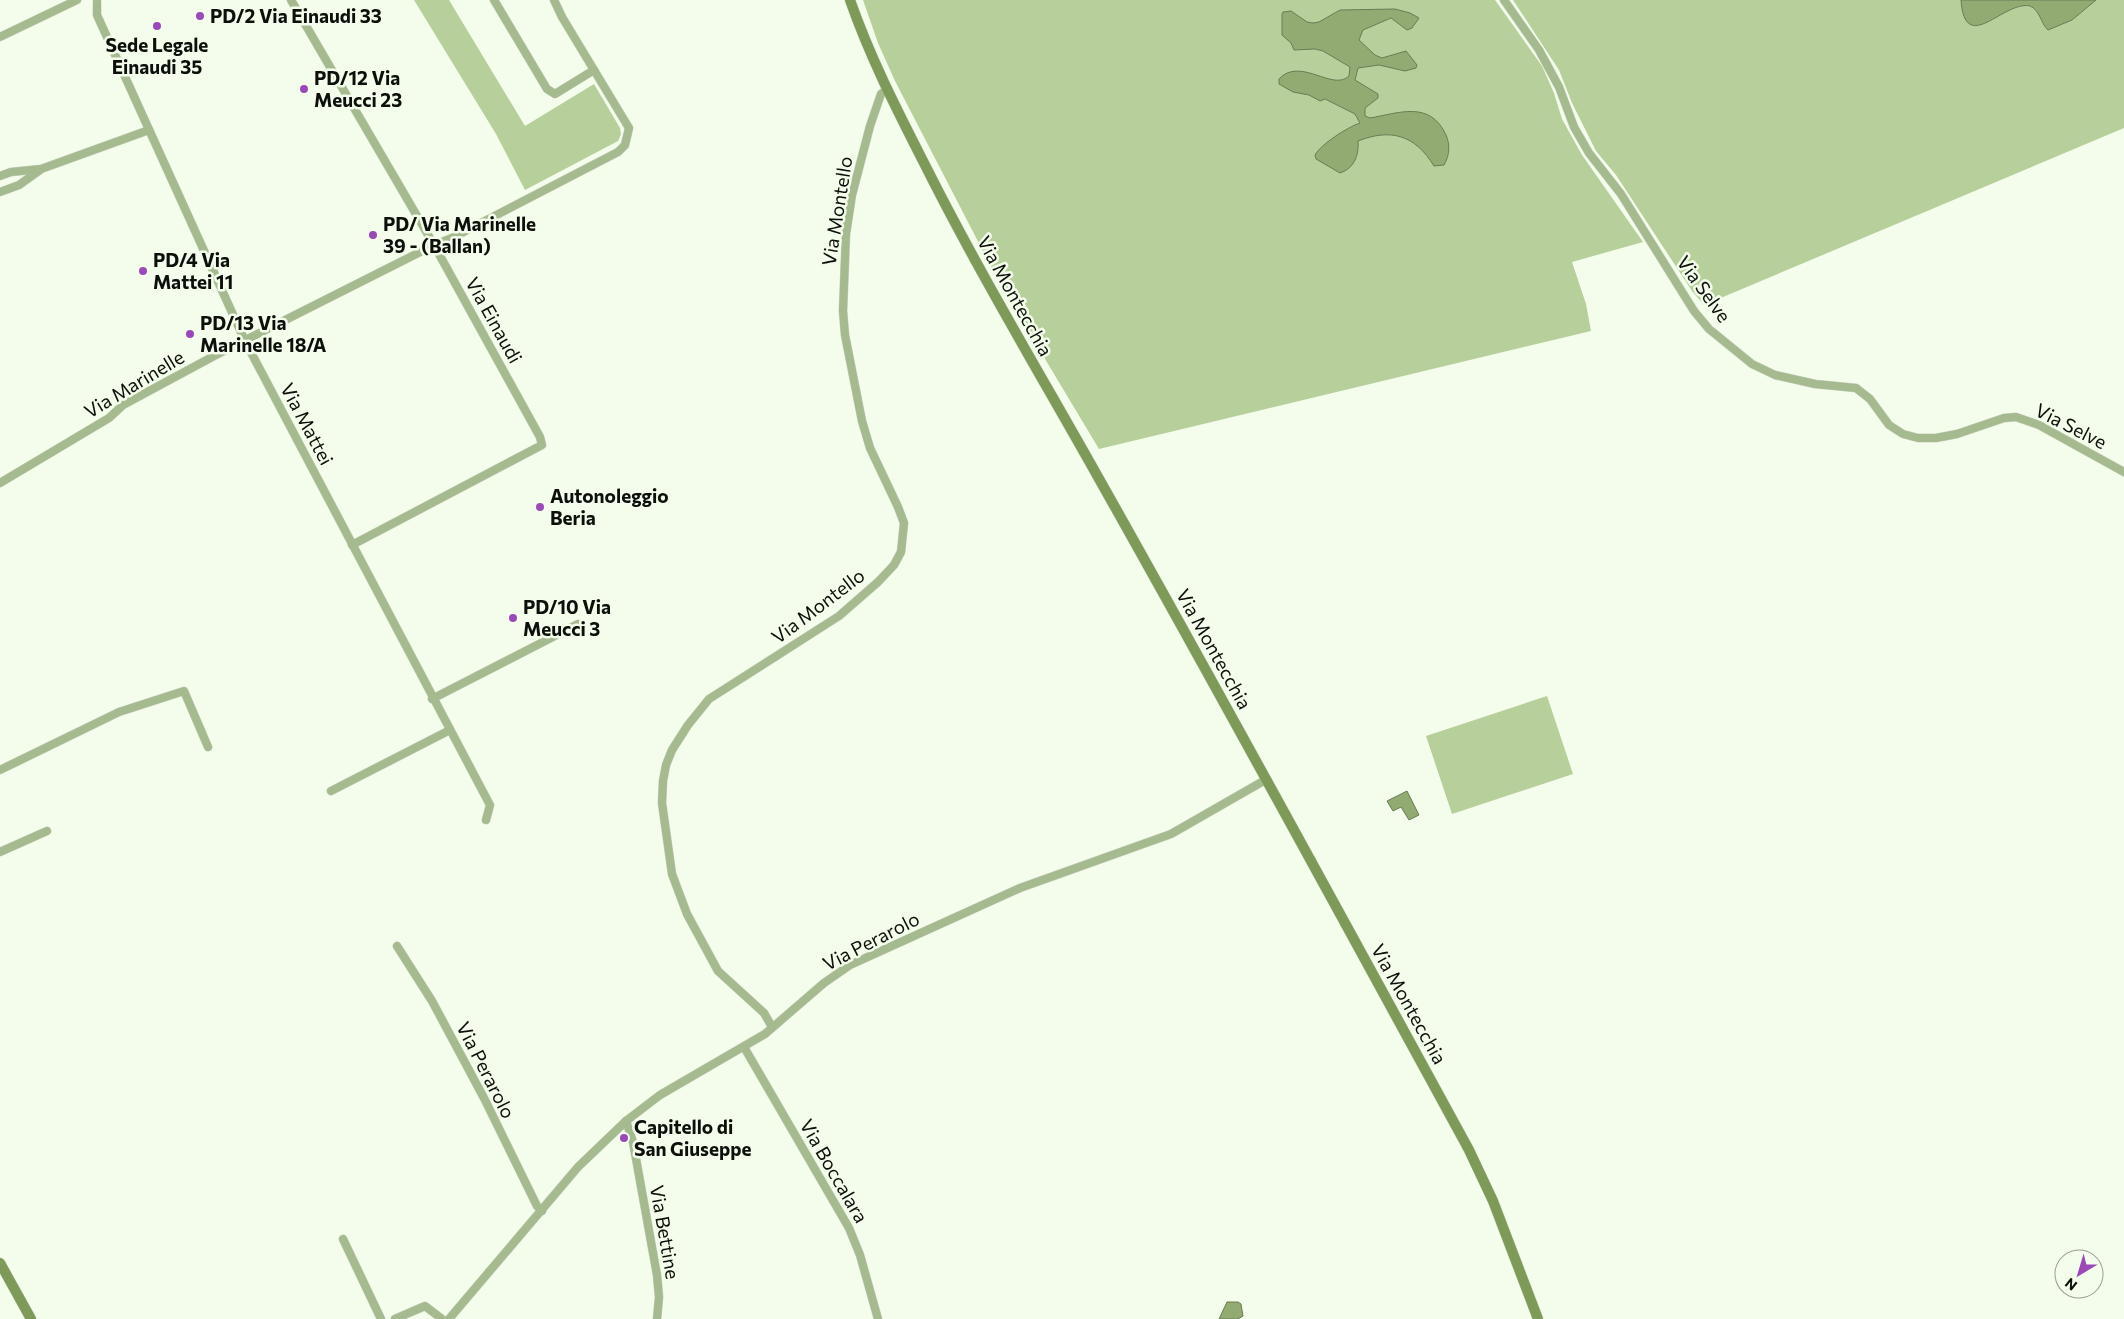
<svg xmlns="http://www.w3.org/2000/svg" width="2124" height="1319" font-family="Commissioner,sans-serif">
<style>
.green{fill:#b7cf9b}
.water{fill:#92ab73;stroke:#6a7c54}
.lines{fill:none;stroke-linecap:round;stroke-linejoin:round}
.street-casing{stroke:#cfd6c7;stroke-width:9}
.secondary-casing{stroke:#cfd6c7;stroke-width:11}
.street{stroke:#a5ba8e;stroke-width:8}
.secondary{stroke:#7d9a58;stroke-width:10}
.poi-dot{fill:#9b49b9;stroke:#f4fceb;stroke-width:2}
.labels{text-anchor:middle;stroke-width:5;stroke-linejoin:round;paint-order:stroke}
.poi-label{font-size:19px;font-weight:bold;fill:#0d100a;stroke:#f4fceb;text-anchor:start}
.street-label{font-size:19px;fill:#0d100a;stroke:#f4fceb}
</style>
<rect width="100%" height="100%" fill="#f4fceb"/>
<!-- green -->
<g class="green">
<path d="M414,0h35l76,126 69,-42 26,44 1,6 -3,7 -93,49 -29,-56z"/>
<path d="M863,0h632l47,66 12,27 8,26 20,36 61,87 -71,20 14,42 5,27 -492,118 -100,-167 -104,-201 -17,-38z"/>
<path d="M1513,0h611v128l-420,177 -12,-14 -76,-116 -20,-24 -24,-48 -13,-33z"/>
<path d="M1547,696l26,78 -121,40 -26,-78z"/>
</g>
<!-- water -->
<g class="water">
<path d="M1961,0h135l-24,20 -24,10c-7,-6 -8,-20 -18,-24 -26,-6 -65,51 -69,-6z"/>
<path d="M1395,9l15,4 9,5 -7,10 -5,2 -16,-12 -28,12 -4,10 16,15 7,3 24,-7 11,14 -1,3 -11,3 -26,-6 -21,3 -3,12 23,14v4l-13,10v8l5,2c29,-5 60,-18 76,17 4,9 4,20 -2,30l-10,1c-19,-31 -43,-38 -76,-25 1,13 -3,27 -18,32l-24,-14 -1,-4c6,-11 33,-28 45,-32l-5,-9 -30,-15 -5,2 -11,-6 -16,-3 -14,-8v-5c21,-23 54,13 70,-3l1,-9 -27,-16 -8,-2 -21,1 -3,-7 -9,-8v-21l1,-2 8,-1 16,11 6,1 6,-1 21,-12z"/>
<path d="M1407,791l12,24 -10,5 -8,-13 -8,4 -6,-10z"/>
<path d="M1227,1302h11l3,2 2,12 -5,3h-19z"/>
</g>
<g class="lines">
<defs>
<g id="street">
<path d="M291,0l143,245 106,192 2,8 -190,100"/>
<path d="M494,0l53,89 8,5 39,-24"/>
<path d="M1504,0l35,50 20,37 15,40 15,26 32,41 73,117 15,18 43,35 23,11 40,9 41,4 14,11 19,26 14,9 15,4h18l21,-4 47,-16 12,-1 23,8 85,47"/>
<path d="M97,2v13l148,326 245,464 -4,15"/>
<path d="M0,37l77,-37"/>
<path d="M0,176l11,-4 30,-3 108,-39"/>
<path d="M0,192l19,-7 21,-15"/>
<path d="M0,483l109,-65 14,-13 91,-49 220,-111 18,-7 166,-86 7,-7 4,-17 -67,-111 -8,-17"/>
<path d="M432,699l146,-75"/>
<path d="M0,770l119,-58 65,-21 24,56"/>
<path d="M331,791l119,-61"/>
<path d="M0,852l47,-21"/>
<path d="M397,946l35,55 53,99 52,106 5,5"/>
<path d="M772,1027l-8,-14 -46,-42 -31,-57 -15,-40 -10,-71 1,-22 3,-16 6,-15 16,-25 21,-26 130,-83 39,-34 16,-17 7,-13 3,-29 -6,-16 -28,-59 -8,-27 -17,-86 -2,-24 3,-77 6,-39 18,-69 11,-32 5,-4"/>
<path d="M744,1047l105,181 11,27 18,64"/>
<path d="M626,1121l7,21 24,133 2,22 -2,22"/>
<path d="M343,1239l38,80"/>
<path d="M395,1319l30,-13 17,13"/>
<path d="M449,1319l129,-152 48,-46 34,-26 105,-61 59,-51 26,-18 170,-77 151,-54 96,-55"/>
</g>
<g id="secondary">
<path d="M850,0c20,57 46,108 73,161 54,108 116,211 175,316 126,223 248,448 371,673l24,51 45,118"/>
<path d="M0,1263l31,56"/>
</g>
</defs>
<!-- street casing -->
<use href="#street" class="street-casing"/>
<!-- secondary casing -->
<use href="#secondary" class="secondary-casing"/>
<!-- street -->
<use href="#street" class="street"/>
<!-- secondary -->
<use href="#secondary" class="secondary"/>
</g>
<!-- markers -->
<g class="poi-dot">
<circle cx="200" cy="16" r="5"/>
<circle cx="157" cy="26" r="5"/>
<circle cx="304" cy="89" r="5"/>
<circle cx="373" cy="235" r="5"/>
<circle cx="143" cy="271" r="5"/>
<circle cx="190" cy="334" r="5"/>
<circle cx="540" cy="507" r="5"/>
<circle cx="513" cy="618" r="5"/>
<circle cx="624" cy="1138" r="5"/>
</g>
<g class="labels">
<!-- poi labels -->
<g class="poi-label">
<text x="210" y="23">PD/2 Via Einaudi 33</text>
<text x="157" y="52" text-anchor="middle">Sede Legale<tspan x="157" dy="22">Einaudi 35</tspan></text>
<text x="314" y="85">PD/12 Via<tspan x="314" dy="22">Meucci 23</tspan></text>
<text x="383" y="231">PD/ Via Marinelle<tspan x="383" dy="22">39 - (Ballan)</tspan></text>
<text x="153" y="267">PD/4 Via<tspan x="153" dy="22">Mattei 11</tspan></text>
<text x="200" y="330">PD/13 Via<tspan x="200" dy="22">Marinelle 18/A</tspan></text>
<text x="550" y="503">Autonoleggio<tspan x="550" dy="22">Beria</tspan></text>
<text x="523" y="614">PD/10 Via<tspan x="523" dy="22">Meucci 3</tspan></text>
<text x="634" y="1134">Capitello di<tspan x="634" dy="22">San Giuseppe</tspan></text>
</g>
<!-- street labels -->
<g class="street-label">
<text transform="translate(837 211) rotate(-81)" y="7">Via Montello</text>
<text transform="translate(1704 289) rotate(54)" y="7">Via Selve</text>
<text transform="translate(1015 296) rotate(61)" y="7">Via Montecchia</text>
<text transform="translate(494 320) rotate(61)" y="7">Via Einaudi</text>
<text transform="translate(134 384) rotate(-31)" y="7">Via Marinelle</text>
<text transform="translate(307 424) rotate(62)" y="7">Via Mattei</text>
<text transform="translate(2071 426) rotate(27)" y="7">Via Selve</text>
<text transform="translate(818 606) rotate(-37)" y="7">Via Montello</text>
<text transform="translate(1214 649) rotate(61)" y="7">Via Montecchia</text>
<text transform="translate(871 941) rotate(-27)" y="7">Via Perarolo</text>
<text transform="translate(1409 1004) rotate(61)" y="7">Via Montecchia</text>
<text transform="translate(486 1070) rotate(63)" y="7">Via Perarolo</text>
<text transform="translate(834 1171) rotate(60)" y="7">Via Boccalara</text>
<text transform="translate(665 1232) rotate(80)" y="7">Via Bettine</text>
</g>
</g>
<!-- north arrow -->
<g transform="translate(2079 1274) rotate(218)"><circle r="24" fill="#f4fceb" stroke="#989e91"/>
<path d="M0-4L9 19L0 12L-9 19Z" fill="#9b49b9"/>
<text y="-8" font-size="14" font-weight="bold" text-anchor="middle" fill="#0d100a">N</text>
</g>
</svg>
